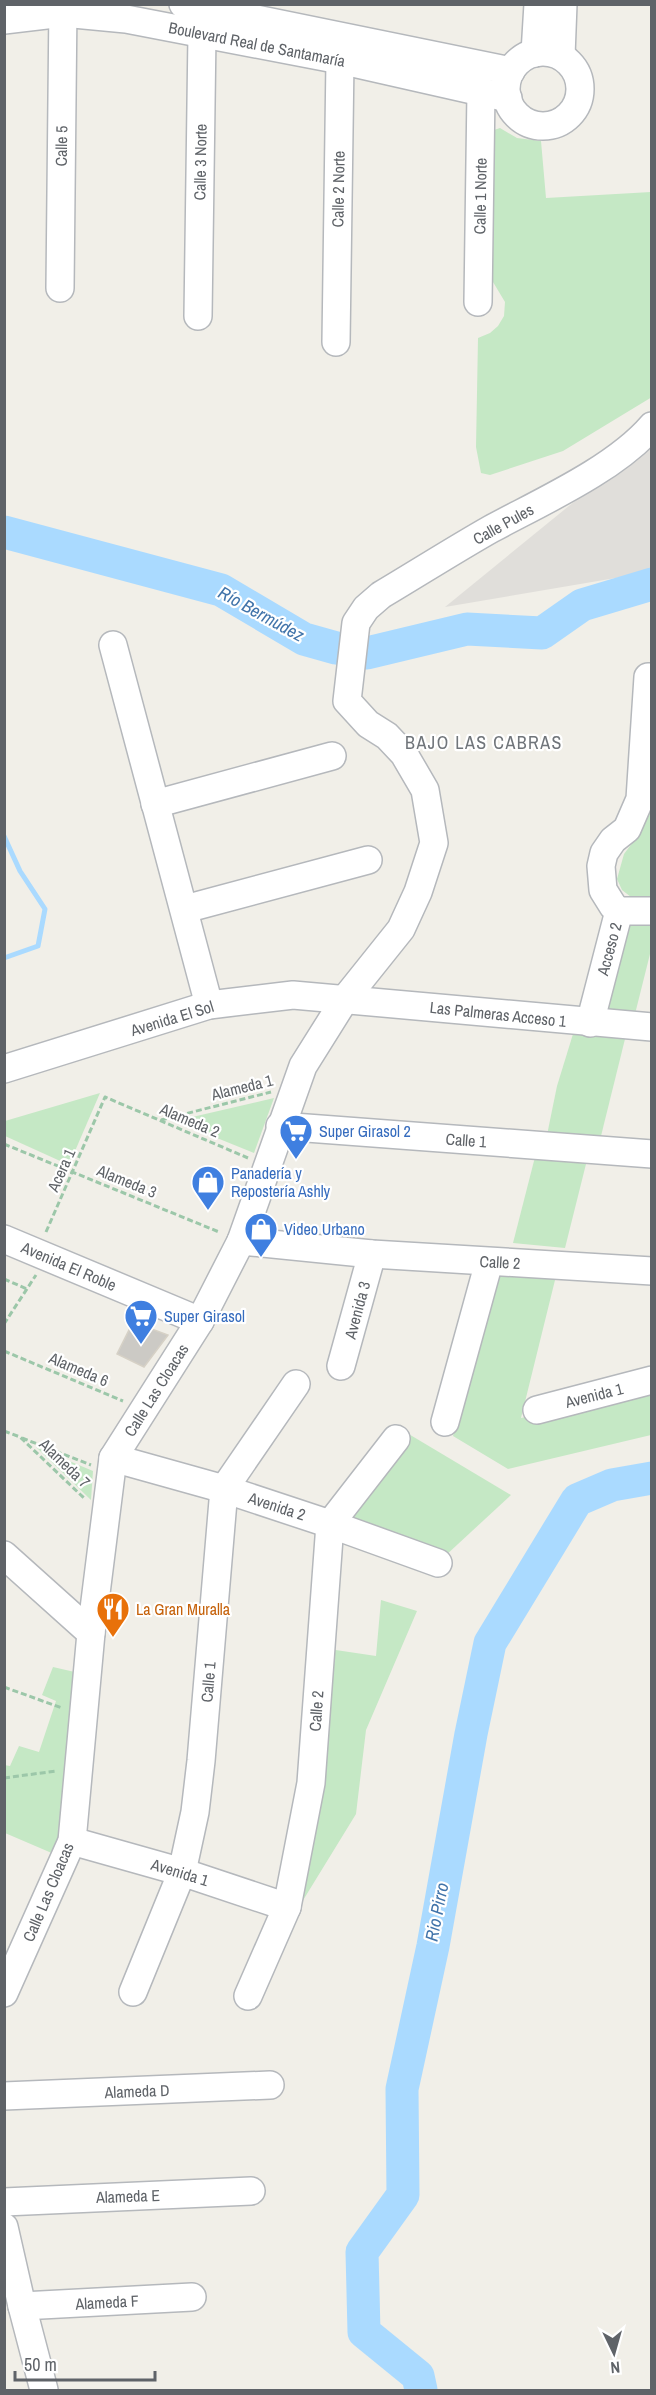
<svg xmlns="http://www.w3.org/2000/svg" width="656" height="2395" font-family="'Archivo Narrow',sans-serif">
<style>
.industrial{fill:#e0deda}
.green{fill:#c5e8c5}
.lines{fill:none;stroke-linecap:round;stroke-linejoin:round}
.stream{stroke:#aadaff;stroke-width:5}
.river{stroke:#aadaff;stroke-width:33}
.building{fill:#cccac5;stroke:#d6d1c6;stroke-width:1.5}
.minor-casing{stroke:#b5b8bc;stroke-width:30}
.path{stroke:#9cc7a9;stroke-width:3;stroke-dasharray:6 3;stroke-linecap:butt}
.minor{stroke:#fff;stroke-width:27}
.labels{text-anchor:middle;stroke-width:4.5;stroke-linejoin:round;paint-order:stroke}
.street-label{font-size:16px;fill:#5f6368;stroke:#fff}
.shop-label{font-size:16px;fill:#366cbe;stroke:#fff;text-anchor:start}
.food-label{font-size:16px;fill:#c56008;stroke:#fff;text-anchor:start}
.water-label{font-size:18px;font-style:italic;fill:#4174aa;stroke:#fff}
.neighbourhood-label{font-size:18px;letter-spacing:1.5px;fill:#70757a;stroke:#fff}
</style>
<rect width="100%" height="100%" fill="#f1efe8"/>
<!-- industrial -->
<path class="industrial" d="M651,439v133l-206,35z"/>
<!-- green -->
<g class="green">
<path d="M500,128l17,10 24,3 5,57 105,-6 1,205 -89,54 -73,24 -9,-2 -5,-26 2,-109 12,-5 8,-7 6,-10 1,-14 -15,-25 1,-146z"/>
<path d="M645,809l6,1v86l-9,3 -11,-2 -9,-7 -5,-11 7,-25 18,-24z"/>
<path d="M622,922l29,1v27l-17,68 -36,-1z"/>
<path d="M573,1034l52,5 -25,101 -53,-5 10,-49z"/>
<path d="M100,1093l-31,72 -64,-29v-15z"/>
<path d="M274,1098l-20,55 -79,-32z"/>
<path d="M535,1157l52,3 -22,88 -52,-5z"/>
<path d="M502,1268l55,4 -36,146 130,-30v47l-143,34 -55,-33z"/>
<path d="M407,1433l104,62 -67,62 -98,-39z"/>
<path d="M36,1447l57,24 -2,29z"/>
<path d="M381,1600l36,11 -51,119 -10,84 -62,101 35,-266 47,7z"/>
<path d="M53,1667l26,6 -16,153 -9,28 -49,-21 -1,-68 6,1 9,-20 20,6 17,-51 -14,-6z"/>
</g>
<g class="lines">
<!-- stream -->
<path class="stream" d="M4,836l16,35 25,38 -7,37 -34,12"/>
<!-- river -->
<g class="river">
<path d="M4,532l217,58 83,49 32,9 31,5 100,-24 75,4 40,-28 70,-21"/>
<path d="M421,2390l-3,-14 -54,-44 -2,-80 41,-57 -1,-106 31,-143 38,-212 19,-91 87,-143 35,-15 40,-7"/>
</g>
</g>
<!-- building -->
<path class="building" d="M133,1322l35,13 -24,32 -27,-13z"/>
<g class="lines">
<defs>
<g id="minor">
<path d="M183,4l328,67"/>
<path d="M4,20l59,-7 63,6 214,41 168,38"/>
<circle cx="543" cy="89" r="37"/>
<path d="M535,53l3,-49"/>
<path d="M561,56l2,-52"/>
<path d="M60,288l3,-284"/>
<path d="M478,302l3,-211"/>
<path d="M198,316l4,-282 8,-17"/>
<path d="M336,342l4,-282 8,-15"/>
<path d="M113,645l96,360"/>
<path d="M155,804l177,-48"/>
<path d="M185,909l183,-49"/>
<path d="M619,911l-6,-5 -10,-16 -2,-24 3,-13 9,-13 14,-11 13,-30 8,-122h4"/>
<path d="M619,911h33"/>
<path d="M590,1023l29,-112"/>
<path d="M4,1069l205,-64 84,-10 359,32"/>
<path d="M280,1126l372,28"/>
<path d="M4,1239l196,82"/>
<path d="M241,1241l131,13 280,17"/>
<path d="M341,1366l31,-112"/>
<path d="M537,1410l115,-30"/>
<path d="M445,1422l44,-160"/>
<path d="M113,1458l111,31 106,35 108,39"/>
<path d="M4,1555l87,78"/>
<path d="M72,1841l110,31 105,35"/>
<path d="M133,1992l49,-120 13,-60 6,-51 23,-272 72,-105"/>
<path d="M4,1993l68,-152 19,-208 22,-175 87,-137 41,-80 62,-175 42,-67 56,-70 17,-37 16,-49 -9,-53 -21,-36 -17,-18 -19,-12 -21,-23 9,-78 10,-15 15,-13c37,-22 73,-45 110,-66 50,-27 124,-60 161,-103"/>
<path d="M248,1996l39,-89 24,-124 19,-259 66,-85"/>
<path d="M4,2096l266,-11"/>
<path d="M4,2202l247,-11"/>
<path d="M4,2227l18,79 22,84"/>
<path d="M22,2306l170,-9"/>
</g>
</defs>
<!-- minor casing -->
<use href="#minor" class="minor-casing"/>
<!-- path -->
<g class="path">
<path d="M161,1120l110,-28"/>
<path d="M4,1144l215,88"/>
<path d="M46,1232l59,-135 143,61"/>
<path d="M4,1279l23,10"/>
<path d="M4,1324l32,-49"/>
<path d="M4,1351l119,50"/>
<path d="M4,1431l16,6 65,62"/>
<path d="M22,1438l69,27"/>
<path d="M4,1687l58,21"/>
<path d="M4,1778l52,-7"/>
</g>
<!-- minor -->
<use href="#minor" class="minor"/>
</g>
<!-- icons -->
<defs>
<symbol id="supermarket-pin" viewBox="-11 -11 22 30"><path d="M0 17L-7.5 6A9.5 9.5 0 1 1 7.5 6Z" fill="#3f7fe0" stroke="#fff"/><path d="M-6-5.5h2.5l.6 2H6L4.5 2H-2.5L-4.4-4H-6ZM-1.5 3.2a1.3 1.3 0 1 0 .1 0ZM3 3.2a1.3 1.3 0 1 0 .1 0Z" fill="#fff"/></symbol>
<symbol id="shop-pin" viewBox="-11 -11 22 30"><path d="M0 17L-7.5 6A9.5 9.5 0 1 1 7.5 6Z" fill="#3f7fe0" stroke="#fff"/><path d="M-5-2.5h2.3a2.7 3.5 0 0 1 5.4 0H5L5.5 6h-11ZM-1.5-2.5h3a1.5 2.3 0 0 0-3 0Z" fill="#fff"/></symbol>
<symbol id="restaurant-pin" viewBox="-11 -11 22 30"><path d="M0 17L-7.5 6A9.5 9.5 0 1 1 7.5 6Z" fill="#e8710a" stroke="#fff"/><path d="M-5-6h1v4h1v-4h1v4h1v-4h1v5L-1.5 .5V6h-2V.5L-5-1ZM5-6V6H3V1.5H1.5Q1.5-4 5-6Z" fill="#fff"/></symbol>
</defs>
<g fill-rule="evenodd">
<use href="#supermarket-pin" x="277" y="1112" width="38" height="52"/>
<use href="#shop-pin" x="189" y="1163" width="38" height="52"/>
<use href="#shop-pin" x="242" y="1210" width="38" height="52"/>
<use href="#supermarket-pin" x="122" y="1297" width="38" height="52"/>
<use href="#restaurant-pin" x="94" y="1590" width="38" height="52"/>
</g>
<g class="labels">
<!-- street labels -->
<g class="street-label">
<text transform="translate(257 44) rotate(11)" y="6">Boulevard Real de Santamaría</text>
<text transform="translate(61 146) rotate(-89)" y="6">Calle 5</text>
<text transform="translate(200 162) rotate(-89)" y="6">Calle 3 Norte</text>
<text transform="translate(338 189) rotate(-89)" y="6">Calle 2 Norte</text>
<text transform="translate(480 196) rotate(-89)" y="6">Calle 1 Norte</text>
<text transform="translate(503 524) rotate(-29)" y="6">Calle Pules</text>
<text transform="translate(609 949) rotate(-75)" y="6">Acceso 2</text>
<text transform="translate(498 1014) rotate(6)" y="6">Las Palmeras Acceso 1</text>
<text transform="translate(172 1018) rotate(-17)" y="6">Avenida El Sol</text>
<text transform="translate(242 1087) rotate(-14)" y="6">Alameda 1</text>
<text transform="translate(190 1120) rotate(23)" y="6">Alameda 2</text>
<text transform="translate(466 1140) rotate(4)" y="6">Calle 1</text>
<text transform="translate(61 1170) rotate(-66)" y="6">Acera 1</text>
<text transform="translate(127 1181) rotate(22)" y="6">Alameda 3</text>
<text transform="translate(500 1262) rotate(3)" y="6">Calle 2</text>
<text transform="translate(69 1266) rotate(23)" y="6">Avenida El Roble</text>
<text transform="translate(357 1310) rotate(-75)" y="6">Avenida 3</text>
<text transform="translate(79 1369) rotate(23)" y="6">Alameda 6</text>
<text transform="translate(156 1390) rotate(-58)" y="6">Calle Las Cloacas</text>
<text transform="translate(594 1395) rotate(-14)" y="6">Avenida 1</text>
<text transform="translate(65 1463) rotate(44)" y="6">Alameda 7</text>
<text transform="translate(277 1506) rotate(18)" y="6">Avenida 2</text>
<text transform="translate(208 1682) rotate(-85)" y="6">Calle 1</text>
<text transform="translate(316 1711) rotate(-86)" y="6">Calle 2</text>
<text transform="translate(180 1872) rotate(17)" y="6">Avenida 1</text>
<text transform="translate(48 1892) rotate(-67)" y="6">Calle Las Cloacas</text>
<text transform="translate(137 2091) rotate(-2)" y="6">Alameda D</text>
<text transform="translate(128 2196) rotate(-2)" y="6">Alameda E</text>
<text transform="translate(107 2302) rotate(-3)" y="6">Alameda F</text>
</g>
<!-- shop labels -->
<g class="shop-label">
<text x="319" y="1137">Super Girasol 2</text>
<text x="231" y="1179">Panadería y<tspan x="231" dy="18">Repostería Ashly</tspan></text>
<text x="284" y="1235">Video Urbano</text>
<text x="164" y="1322">Super Girasol</text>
</g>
<!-- food labels -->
<g class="food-label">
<text x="136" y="1615">La Gran Muralla</text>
</g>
<!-- water labels -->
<g class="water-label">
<text transform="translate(261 614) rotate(29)" y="6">Río Bermúdez</text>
<text transform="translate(437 1912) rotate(-79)" y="6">Rio Pirro</text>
</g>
<!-- neighbourhood labels -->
<g class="neighbourhood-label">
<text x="484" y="749">BAJO LAS CABRAS</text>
</g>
</g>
<!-- border -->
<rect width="656" height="2395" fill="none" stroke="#5f6368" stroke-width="12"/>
<!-- north arrow -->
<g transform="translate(614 2353) rotate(175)" stroke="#ffffff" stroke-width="4.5" paint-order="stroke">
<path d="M0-4.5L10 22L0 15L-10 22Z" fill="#5f6368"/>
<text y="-9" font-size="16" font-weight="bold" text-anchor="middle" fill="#5f6368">N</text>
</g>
<!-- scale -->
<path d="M15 2371v9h140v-9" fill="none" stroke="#5f6368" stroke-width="3"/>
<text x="24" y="2371" font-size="18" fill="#5f6368" stroke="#ffffff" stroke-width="4.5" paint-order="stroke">50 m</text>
</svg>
